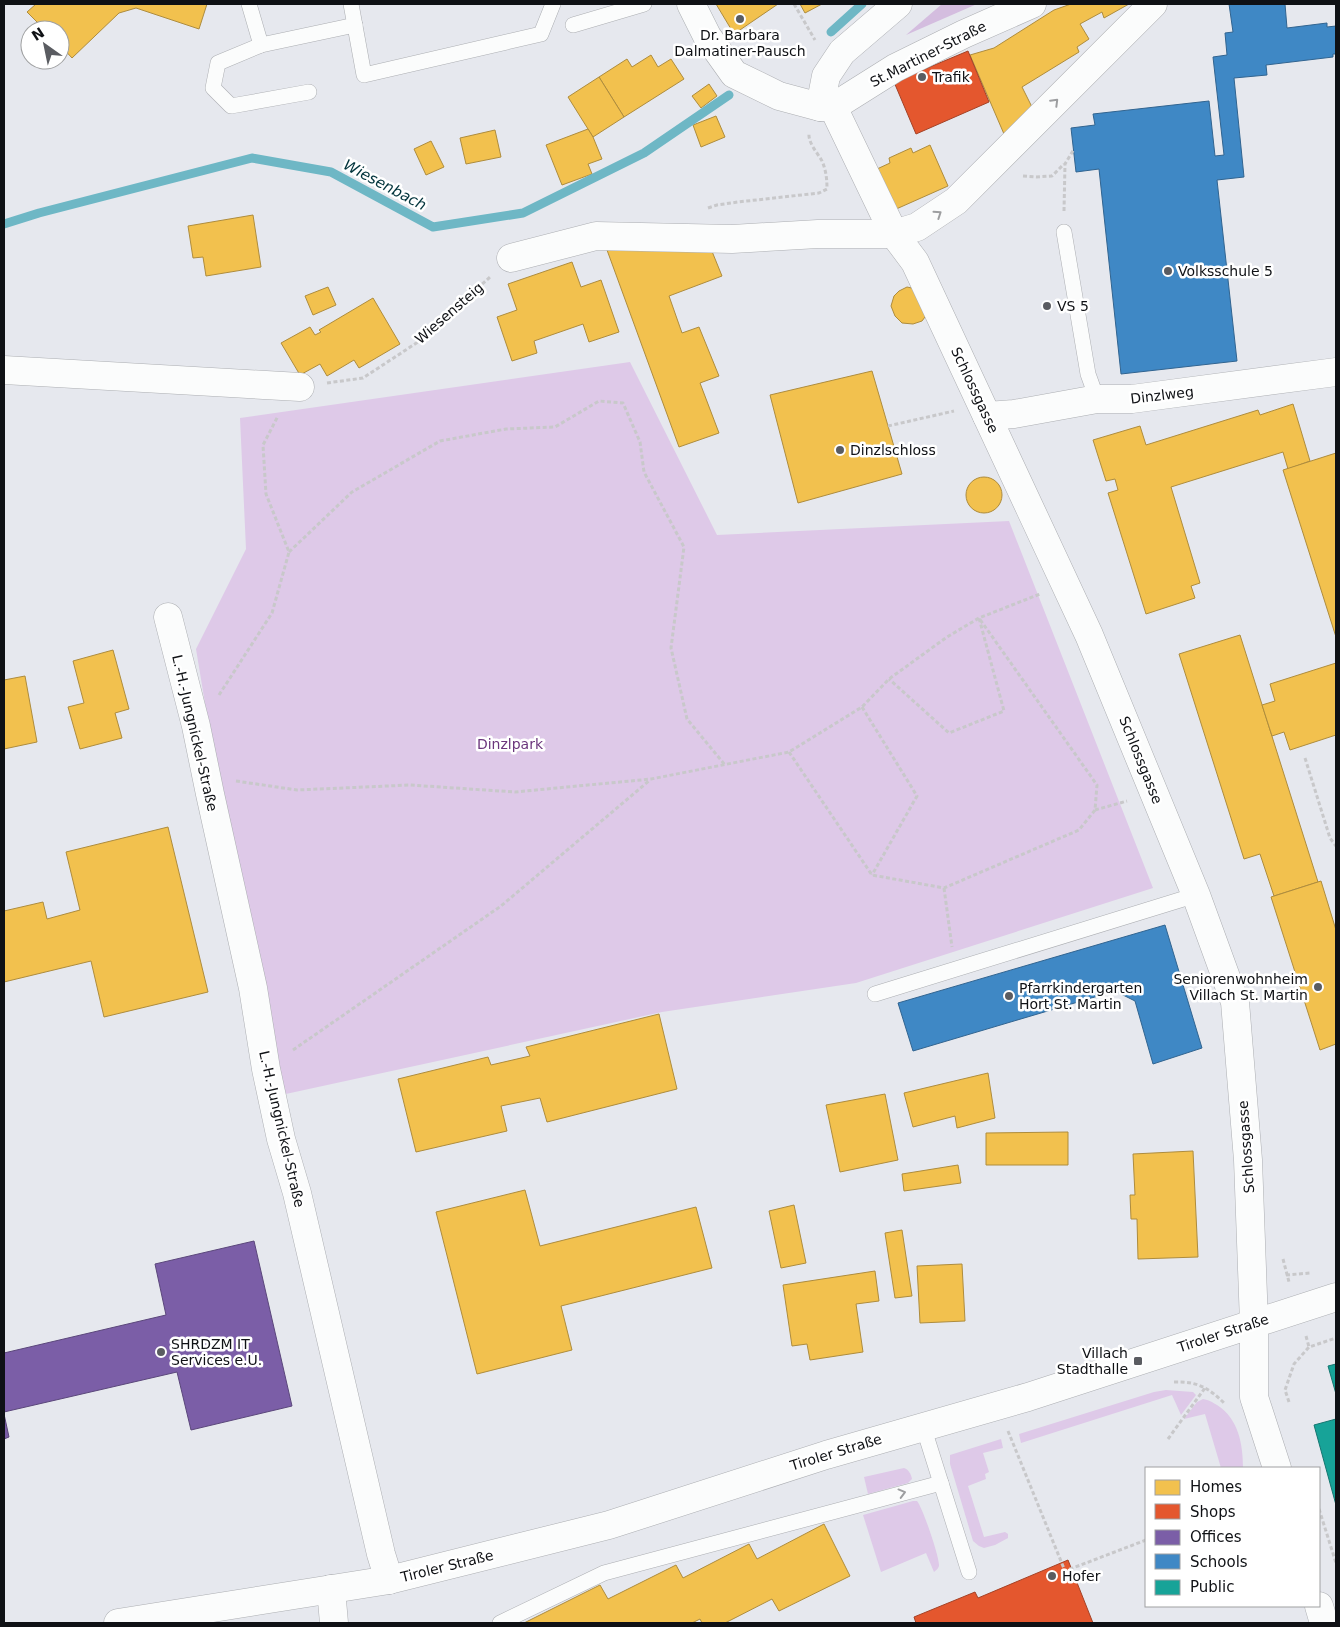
<svg xmlns="http://www.w3.org/2000/svg" width="1340" height="1627" font-family="'DejaVu Sans',sans-serif">
<style>
.green{fill:#dec9e8}
.forest{fill:#d4bddf}
.homes{fill:#f2c14e;stroke:#ae8c3d}
.shops{fill:#e4572e;stroke:#a44226}
.offices{fill:#7b5ea7;stroke:#5b477b}
.schools{fill:#3f88c5;stroke:#316490}
.public{fill:#17a398;stroke:#157771}
.lines{fill:none;stroke-linecap:round;stroke-linejoin:round}
.stream{stroke:#6eb7c5;stroke-width:9}
.lane-casing{stroke:#acaeb2;stroke-width:16}
.street-casing{stroke:#acaeb2;stroke-width:29}
.secondary-casing{stroke:#acaeb2;stroke-width:29}
.path{stroke:#c8c8ca;stroke-width:3;stroke-dasharray:4 2.5;stroke-linecap:butt}
.lane{stroke:#fbfcfc;stroke-width:15}
.street{stroke:#fbfcfc;stroke-width:28}
.secondary{stroke:#fbfcfc;stroke-width:28}
.oneway{stroke:#9d9ea0}
.poi-dot{fill:#5a5c61;stroke:#fff;stroke-width:2}
.labels{text-anchor:middle;stroke-width:5;stroke-linejoin:round;paint-order:stroke}
.poi-label{font-size:14px;fill:#0f1115;stroke:#fff;text-anchor:start}
.street-label{font-size:14px;fill:#0f1115;stroke:#fff}
.park-label{font-size:14px;fill:#6b357c;stroke:#fff}
.water-label{font-size:15px;font-style:italic;fill:#01333b;stroke:#fff}
</style>
<rect width="100%" height="100%" fill="#e6e8ee"/>
<!-- green -->
<g class="green">
<path d="M630,362l87,173 292,-14 144,367 -297,95 -194,29 -390,85 -8,-38 -68,-410 50,-100 -6,-131z"/>
<path d="M1166,1390l27,2 3,3 -15,20 -9,-20 -151,48 -2,-9 135,-42z"/>
<path d="M1203,1399c6,1 9,3 14,6 22,14 26,40 26,63h-22l-16,-54 -21,5 13,-17z"/>
<path d="M1001,1439l2,9 -20,5 6,19 -4,2 1,5 -18,7 16,51 21,-5 3,2v4l-13,7 -11,3 -5,-2 -6,-5 -23,-77v-9z"/>
<path d="M904,1468c5,2 7,6 8,11l-4,4 -40,11 -4,-17z"/>
<path d="M913,1501h4c5,5 23,57 22,65 -1,3 -3,4 -5,6l-8,-19 -45,19 -18,-57z"/>
</g>
<!-- forest -->
<path class="forest" d="M942,4h35l-71,31z"/>
<!-- homes -->
<g class="homes">
<path d="M36,4h171l-8,25 -63,-21 -17,5 -47,45 -12,-13v-15h-15l-18,-18z"/>
<path d="M716,4h62l-44,30z"/>
<path d="M800,4h22l-17,9z"/>
<path d="M1071,4h58l-25,14 -2,-6 -22,12 9,15 -12,8 2,5 -57,35 10,20 -28,27 -34,-79 24,-7 60,-38z"/>
<path d="M651,55l7,12 13,-8 13,20 -60,38 -25,-40 28,-18 5,8z"/>
<path d="M599,77l25,40 -31,20 -25,-40z"/>
<path d="M709,84l8,12 -16,12 -9,-12z"/>
<path d="M716,116l9,21 -24,10 -8,-22z"/>
<path d="M588,129l5,8 9,22 -14,5 4,10 -30,11 -16,-40z"/>
<path d="M495,130l6,27 -35,7 -6,-26z"/>
<path d="M431,141l13,26 -18,8 -12,-26z"/>
<path d="M930,145l18,41 -54,24 -17,-41 13,-6 -1,-5 22,-10 2,5z"/>
<path d="M253,215l8,52 -55,9 -3,-19 -10,1 -5,-32z"/>
<path d="M709,244l13,32 -53,20 13,37 17,-6 20,49 -19,7 19,50 -40,14 -72,-197 37,-5z"/>
<path d="M572,262l9,25 20,-7 18,52 -30,10 -6,-18 -49,17 3,12 -25,8 -15,-44 20,-7 -9,-26z"/>
<path d="M328,287l8,18 -23,10 -8,-19z"/>
<path d="M907,287l14,3 7,23 -6,8 -9,3 -11,-1 -7,-7 -4,-10 3,-10 5,-5z"/>
<path d="M373,298l27,46 -41,24 -5,-8 -27,16 -7,-12 -20,11 -19,-32 29,-16 5,8 6,-3 -2,-2z"/>
<path d="M872,371l30,103 -104,29 -28,-108z"/>
<path d="M1293,404l17,57 -22,8 -5,-17 -112,35 29,96 -9,3 4,12 -49,16 -38,-121 10,-3 -3,-11 -9,2 -13,-41 47,-14 6,19 112,-35 2,5z"/>
<path d="M1336,453v184l-53,-167z"/>
<circle cx="984" cy="495" r="18"/>
<path d="M1240,635l78,247 -44,14 -14,-42 -16,5 -65,-205z"/>
<path d="M113,650l16,59 -14,4 7,25 -42,11 -12,-42 16,-4 -11,-42z"/>
<path d="M1336,663v72l-46,15 -6,-18 -12,4 -10,-31 13,-4 -5,-17z"/>
<path d="M25,676l12,66 -33,7v-69z"/>
<path d="M168,827l40,165 -104,25 -13,-56 -87,21v-71l39,-9 4,17 33,-9 -14,-58z"/>
<path d="M1321,881l15,49v114l-16,6 -49,-153z"/>
<path d="M659,1014l18,75 -130,33 -7,-24 -39,8 6,25 -91,21 -18,-73 90,-22 3,8 39,-9 -4,-9z"/>
<path d="M988,1073l7,45 -38,10 -2,-12 -42,11 -9,-34z"/>
<path d="M885,1094l13,66 -58,12 -14,-67z"/>
<path d="M1068,1132v33h-82v-32z"/>
<path d="M1193,1151l5,106 -60,2 -1,-40h-6l-1,-24h5l-2,-41z"/>
<path d="M958,1165l3,18 -57,8 -2,-17z"/>
<path d="M525,1190l15,56 156,-39 16,61 -151,38 11,44 -95,24 -41,-162z"/>
<path d="M794,1205l12,58 -25,5 -12,-57z"/>
<path d="M902,1230l10,66 -17,2 -10,-65z"/>
<path d="M962,1264l3,57 -45,2 -3,-57z"/>
<path d="M875,1271l4,30 -23,3 7,48 -53,8 -3,-16 -15,2 -9,-61z"/>
<path d="M824,1524l26,52 -71,35 -7,-12 -47,24h-23l-2,-4 -8,4h-168l76,-38 8,14 68,-34 7,13 66,-34 8,15z"/>
</g>
<!-- shops -->
<g class="shops">
<path d="M968,51l21,51 -73,32 -22,-52z"/>
<path d="M1068,1560l25,63h-177l-2,-6 61,-25 3,6z"/>
</g>
<!-- offices -->
<g class="offices">
<path d="M254,1241l38,165 -101,24 -14,-58 -173,40v-59l162,-38 -11,-51z"/>
<path d="M4,1414l5,23 -5,2z"/>
</g>
<!-- schools -->
<g class="schools">
<path d="M1229,4h56l2,24 40,-5v4l9,-1v28h-3v3l-67,8 1,10 -33,3 10,99 -27,3 20,181 -116,13 -22,-205 -23,3 -5,-44 24,-3 -2,-11 116,-13 6,55 9,-1 -11,-98 14,-2 -2,-22 8,-1z"/>
<path d="M1165,925l37,123 -49,16 -18,-63 -20,-10 -202,60 -15,-48z"/>
</g>
<!-- public -->
<g class="public">
<path d="M1336,1364v30l-8,-28z"/>
<path d="M1336,1419v86l-22,-80z"/>
</g>
<g class="lines">
<!-- stream -->
<g class="stream">
<path d="M831,32l31,-28"/>
<path d="M4,224l35,-11 213,-55 79,14 102,55 90,-14 121,-60 85,-58"/>
</g>
<defs>
<g id="lane">
<path d="M249,4l12,41"/>
<path d="M351,4l13,71 177,-41 12,-30"/>
<path d="M573,25l71,-21"/>
<path d="M309,92l-78,14 -18,-18 5,-25 43,-18 94,-20"/>
<path d="M1064,232l24,142 9,25"/>
<path d="M875,994l321,-99"/>
<path d="M923,1426l46,146"/>
<path d="M500,1623l104,-50 337,-90"/>
</g>
<g id="street">
<path d="M691,4l16,32 27,38 45,22 41,11h13l62,-39 69,-34 68,-30"/>
<path d="M820,107l6,-31 16,-24 56,-48"/>
<path d="M833,107l61,127 21,28 174,373 107,260 39,107 13,158 6,163v74l23,71"/>
<path d="M511,258l85,-22 136,3 86,-5h76l23,-7 39,-26 197,-197"/>
<path d="M4,370l296,17"/>
<path d="M987,416l27,-2 83,-15h35l204,-27"/>
<path d="M168,617l28,109 14,68 43,194 13,81 15,70 16,54 84,361 8,26"/>
<path d="M331,1589l3,34"/>
<path d="M1319,1606l5,17"/>
</g>
<path id="secondary" d="M118,1623l271,-43 220,-55 217,-70 202,-58 308,-100"/>
</defs>
<!-- lane casing -->
<use href="#lane" class="lane-casing"/>
<!-- street casing -->
<use href="#street" class="street-casing"/>
<!-- secondary casing -->
<use href="#secondary" class="secondary-casing"/>
<!-- path -->
<g class="path">
<path d="M794,4l21,36"/>
<path d="M1023,176l13,1 16,-1 12,-12"/>
<path d="M708,208l9,-3 21,-3 81,-9 8,-4c0,-10 -1,-19 -5,-28 -5,-9 -14,-18 -13,-28"/>
<path d="M1064,211l1,-47 9,-15"/>
<path d="M327,383l36,-5 58,-38 69,-63"/>
<path d="M888,426l66,-15"/>
<path d="M289,552l63,-60 88,-51 66,-12 49,-2 44,-26 24,2 17,39 4,30 40,75 -13,101 16,71 38,46"/>
<path d="M219,695l53,-82 17,-61 -23,-58 -3,-49 15,-29"/>
<path d="M862,707l55,89 -45,79"/>
<path d="M789,752l83,123 72,13 135,-58 16,-20 2,-25 -118,-167 25,93 -55,22 -60,-54"/>
<path d="M1305,758l25,80 6,8"/>
<path d="M236,781l61,9 113,-5 105,7 136,-13 138,-27 73,-45 27,-28 58,-42 32,-19 61,-24"/>
<path d="M1095,810l32,-9"/>
<path d="M944,888l8,59"/>
<path d="M293,1050l208,-144 149,-126"/>
<path d="M1283,1259l6,23"/>
<path d="M1286,1275l24,-2"/>
<path d="M1306,1336l3,11"/>
<path d="M1174,1382c23,-1 35,6 51,22"/>
<path d="M1289,1402l-4,-12 9,-26 15,-17 27,-9"/>
<path d="M1008,1431l57,140 81,-31"/>
<path d="M1168,1439l37,-51"/>
<path d="M1319,1509l17,54"/>
</g>
<!-- lane -->
<use href="#lane" class="lane"/>
<!-- street -->
<use href="#street" class="street"/>
<!-- secondary -->
<use href="#secondary" class="secondary"/>
</g>
<!-- one-way arrows -->
<defs><path id="oneway-chevron" d="M-2-3.5L2.5 0L-2 3.5" fill="none" stroke-width="1.6" stroke-linecap="round" stroke-linejoin="round" transform="scale(1.25)"/></defs>
<g class="oneway">
<use href="#oneway-chevron" transform="translate(1055 102) rotate(-45)"/>
<use href="#oneway-chevron" transform="translate(938 214) rotate(-34)"/>
<use href="#oneway-chevron" transform="translate(902 1493) rotate(-15)"/>
</g>
<!-- markers -->
<g class="poi-dot">
<circle cx="740" cy="19" r="5"/>
<circle cx="922" cy="77" r="5"/>
<circle cx="1168" cy="271" r="5"/>
<circle cx="1047" cy="306" r="5"/>
<circle cx="840" cy="450" r="5"/>
<circle cx="1318" cy="987" r="5"/>
<circle cx="1009" cy="996" r="5"/>
<circle cx="161" cy="1352" r="5"/>
<rect x="1133" y="1356" width="10" height="10" rx="2.5"/>
<circle cx="1052" cy="1576" r="5"/>
</g>
<g class="labels">
<!-- poi labels -->
<g class="poi-label">
<text x="740" y="40" text-anchor="middle">Dr. Barbara<tspan x="740" dy="16">Dalmatiner-Pausch</tspan></text>
<text x="932" y="82">Trafik</text>
<text x="1178" y="276">Volksschule 5</text>
<text x="1057" y="311">VS 5</text>
<text x="850" y="455">Dinzlschloss</text>
<text x="1308" y="984" text-anchor="end">Seniorenwohnheim<tspan x="1308" dy="16">Villach St. Martin</tspan></text>
<text x="1019" y="993">Pfarrkindergarten<tspan x="1019" dy="16">Hort St. Martin</tspan></text>
<text x="171" y="1349">SHRDZM IT<tspan x="171" dy="16">Services e.U.</tspan></text>
<text x="1128" y="1358" text-anchor="end">Villach<tspan x="1128" dy="16">Stadthalle</tspan></text>
<text x="1062" y="1581">Hofer</text>
</g>
<!-- street labels -->
<g class="street-label">
<text transform="translate(928 54) rotate(-27)" y="5">St.Martiner-Straße</text>
<text transform="translate(449 313) rotate(-41)" y="5">Wiesensteig</text>
<text transform="translate(975 390) rotate(65)" y="5">Schlossgasse</text>
<text transform="translate(1162 395) rotate(-7)" y="5">Dinzlweg</text>
<text transform="translate(195 733) rotate(77)" y="5">L.-H.-Jungnickel-Straße</text>
<text transform="translate(1141 760) rotate(68)" y="5">Schlossgasse</text>
<text transform="translate(282 1129) rotate(77)" y="5">L.-H.-Jungnickel-Straße</text>
<text transform="translate(1246 1147) rotate(-94)" y="5">Schlossgasse</text>
<text transform="translate(1223 1333) rotate(-18)" y="5">Tiroler Straße</text>
<text transform="translate(836 1452) rotate(-17)" y="5">Tiroler Straße</text>
<text transform="translate(447 1566) rotate(-14)" y="5">Tiroler Straße</text>
</g>
<!-- park labels -->
<g class="park-label">
<text x="510" y="749">Dinzlpark</text>
</g>
<!-- water labels -->
<g class="water-label">
<text transform="translate(385 185) rotate(28)" y="5">Wiesenbach</text>
</g>
</g>
<!-- border -->
<rect width="1340" height="1627" fill="none" stroke="#0f1115" stroke-width="10"/>
<!-- legend -->
<rect x="1145" y="1467" width="175" height="140" fill="#ffffff" stroke="#9fa0a1"/>
<rect x="1155" y="1480" width="25" height="15" fill="#f2c14e" stroke="#9fa0a1"/>
<text x="1190" y="1492" font-size="15" fill="#0f1115">Homes</text>
<rect x="1155" y="1504" width="25" height="15" fill="#e4572e" stroke="#9fa0a1"/>
<text x="1190" y="1517" font-size="15" fill="#0f1115">Shops</text>
<rect x="1155" y="1530" width="25" height="15" fill="#7b5ea7" stroke="#9fa0a1"/>
<text x="1190" y="1542" font-size="15" fill="#0f1115">Offices</text>
<rect x="1155" y="1554" width="25" height="15" fill="#3f88c5" stroke="#9fa0a1"/>
<text x="1190" y="1567" font-size="15" fill="#0f1115">Schools</text>
<rect x="1155" y="1580" width="25" height="15" fill="#17a398" stroke="#9fa0a1"/>
<text x="1190" y="1592" font-size="15" fill="#0f1115">Public</text>
<!-- north arrow -->
<g transform="translate(45 45) rotate(327)"><circle r="24" fill="#ffffff" stroke="#9fa0a1"/>
<path d="M0-4L9 19L0 12L-9 19Z" fill="#5a5c61"/>
<text y="-8" font-size="14" font-weight="bold" text-anchor="middle" fill="#0f1115">N</text>
</g>
</svg>
